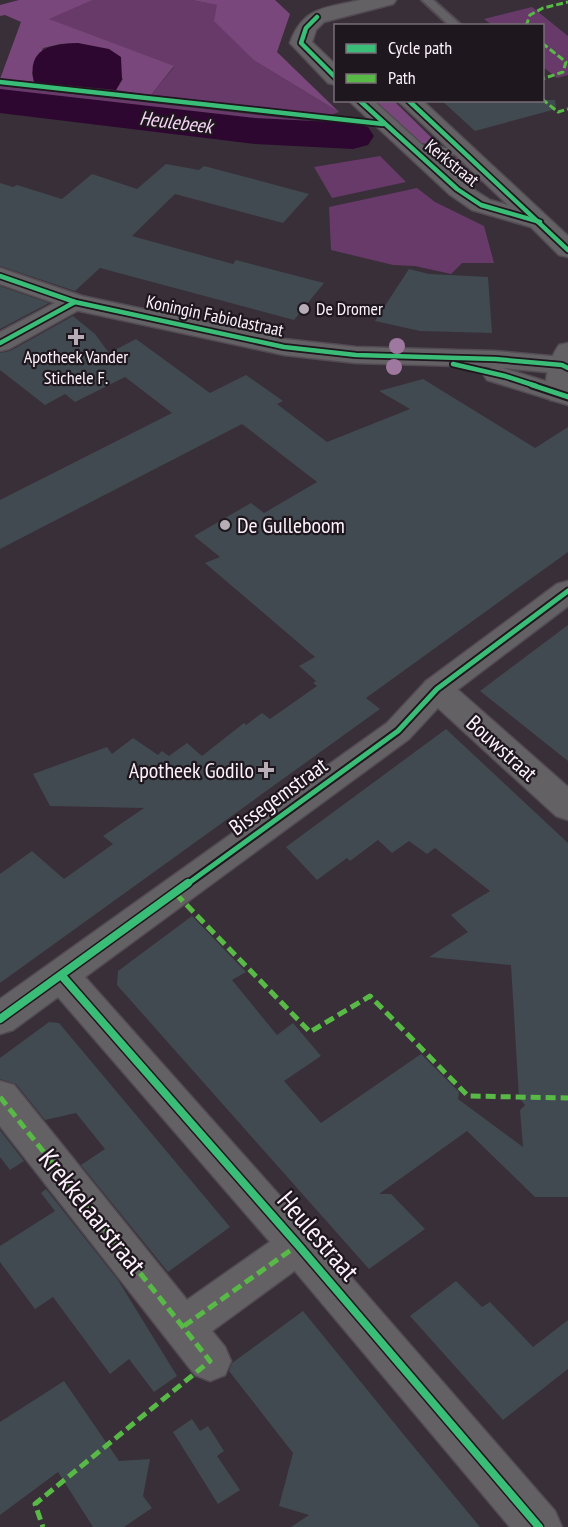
<svg xmlns="http://www.w3.org/2000/svg" width="568" height="1527" font-family="'PT Sans Narrow',sans-serif">
<style>
.green{fill:#683a69}
.forest{fill:#7a477c}
.water{fill:#2d0730}
.lines{fill:none;stroke-linecap:round;stroke-linejoin:round}
.river{fill:#2d0730;fill-rule:evenodd}
.building{fill:#414a50}
.service-casing{stroke:#534b53;stroke-width:4}
.minor-casing{stroke:#534b53;stroke-width:3}
.tertiary-casing{stroke:#534b53;stroke-width:3}
.service{fill:#646164;fill-rule:evenodd}
.minor{fill:#646164;fill-rule:evenodd}
.tertiary{fill:#646164;fill-rule:evenodd}
.quiet-far1{stroke:#58b947;stroke-width:3;stroke-dasharray:7 3;stroke-linecap:butt}
.quiet{stroke:#58b947;stroke-width:5;stroke-dasharray:10 5;stroke-linecap:butt}
.cycleway-far2-casing{stroke:#1e171e;stroke-width:8}
.cycleway-far1-casing{stroke:#1e171e;stroke-width:9}
.cycleway-casing{stroke:#1e171e;stroke-width:11}
.cycleway-far2{stroke:#3abd76;stroke-width:4.5}
.cycleway-far1{stroke:#3abd76;stroke-width:5}
.cycleway{stroke:#3abd76;stroke-width:8}
.tree{fill:#9f78a0}
.poi-dot{fill:#b7adb7;stroke:#1e171e;stroke-width:2}
.labels{text-anchor:middle;stroke-width:4.5;stroke-linejoin:round;paint-order:stroke}
.far-street-label{font-size:18px;fill:#fcf1fc;stroke:#1e171e}
.far-poi-label{font-size:18px;fill:#fcf1fc;stroke:#1e171e;text-anchor:start}
.far-water-label{font-size:20px;font-style:italic;fill:#f6d5f6;stroke:#1e171e}
.poi-label{font-size:22px;fill:#fcf1fc;stroke:#1e171e;text-anchor:start}
.street-label{font-size:22px;fill:#fcf1fc;stroke:#1e171e}
.near-street-label{font-size:27px;fill:#fcf1fc;stroke:#1e171e}
</style>
<rect width="100%" height="100%" fill="#382f38"/>
<!-- green -->
<g class="green">
<path d="M93,0h99l26,5 37,56 84,51 -8,3 -180,-20 23,-28 -126,-48z"/>
<path d="M532,7l36,29v39l-11,3 -14,-11 -1,-41 -50,-1 -8,-6z"/>
<path d="M0,86l356,40v4l-227,-21 -129,-18z"/>
<path d="M380,156l26,26 -74,16 -18,-31z"/>
<path d="M434,156l23,2 25,24 -20,-1z"/>
<path d="M417,188l18,14 49,24 10,37h-32l-11,11 -36,-8 -22,-1 -62,-15 -2,-43z"/>
</g>
<!-- forest -->
<g class="forest">
<path d="M19,0h74l-44,19 125,47 -23,29 -35,-5 7,-11 -45,-36 -18,1 -17,4 -11,25 2,9 -34,-3 21,-57 -16,-7 -5,1v-11z"/>
<path d="M192,0h83l15,14 -13,38 62,60 -84,-51 -41,-40 3,-16z"/>
<path d="M374,101h20l45,44 -20,-2z"/>
</g>
<!-- water -->
<path class="water" d="M78,43l31,6 12,8 1,22 -6,11 -82,-8c-8,-34 18,-38 44,-39z"/>
<g class="lines">
<!-- river -->
<path class="river" d="M0,89l255,29 98,5 15,4 6,9 -6,9 -15,4 -98,-5 -255,-31z"/>
</g>
<!-- building -->
<g class="building">
<path d="M441,100h114l1,9 -81,22z"/>
<path d="M166,164l33,6 5,-4 105,28 -26,29 -108,-29 -43,42 101,28 3,-4 88,23 -30,37 -194,-52 -25,23 -75,-25v-83l13,4 4,-2 45,14 30,-25 45,15z"/>
<path d="M409,269l20,5 59,3 4,56 -72,-2 -45,-10z"/>
<path d="M0,286l49,17 -49,26z"/>
<path d="M73,316l22,18 14,19 27,-14 74,54 36,-18 37,26 -6,3 50,38 83,-33 -31,-18 44,-12 112,69 33,-21v125l-202,146 14,11 -380,274v-109l32,-23 32,28 49,-35 -10,-8 41,-28 -94,-2 -17,-32 74,-27 5,7 21,-16 25,17 4,-4 7,5 18,-13 15,13 42,-33 2,2 16,-12 8,6 47,-33 -4,-3 3,-2 -17,-15 16,-9 -110,-94 15,-6 -26,-21 57,-33 13,10 53,-31 -75,-58 -242,125v-49l172,-87 -47,-36 -50,25 -10,-8 -20,11 -45,-35v-17l10,-2z"/>
<path d="M568,625v136l-88,-70z"/>
<path d="M446,729l122,114v354h-33l-68,-66 -88,63h12l34,35 -56,40 -252,-284 1,-14 74,-55 54,56 -14,8 45,55 16,-12 28,33 -37,25 37,42 100,-69 38,38 -1,7 65,48 -3,-37 5,-5 -6,-7 -8,-133 -82,-8 39,-25 -17,-17 39,-24 -55,-43 -8,6 -18,-13 -17,12 -14,-13 -28,21 -3,-3 -30,22 -31,-33z"/>
<path d="M49,1022l10,1 171,204 -62,45 -87,-107 24,-16 -29,-36 -31,7 -29,-36 -16,-5v-21z"/>
<path d="M0,1130l24,31 -14,9 -10,-13z"/>
<path d="M46,1189l72,91 59,96 -23,16 -25,-33 -19,15 -57,-77 -18,12 -35,-47v-16l55,-35 -14,-18z"/>
<path d="M456,1281l26,26 8,-5 43,45 35,-27v49l-65,51 -93,-104z"/>
<path d="M303,1311l101,124 76,92h-189l18,-12 -30,-9 14,-53 -64,-82 3,-8z"/>
<path d="M64,1381l55,80 31,-2 -7,37 9,12 -28,19h-31l-35,-55 -58,43v-93z"/>
<path d="M192,1419l8,12 8,-5 16,25 -7,5 23,34 -22,14 -45,-72z"/>
</g>
<g class="lines">
<defs>
<g id="service">
<path d="M422,0h11l29,26h-12z"/>
<path d="M411,146l53,3 6,3 -6,3 -57,-4 -2,-2z"/>
</g>
<g id="minor">
<path d="M360,0h36l-3,4 -69,18 -8,8 -4,12 24,23v20l-8,-2 -38,-40c13,-37 37,-35 70,-43z"/>
<path d="M348,100h25l92,84 25,16 18,5 -111,-105h25l146,136v21l-9,-2 -28,-28 -59,-17 -23,-16z"/>
<path d="M75,294l9,3 4,5 -4,5 -75,42 -9,2v-19l66,-35z"/>
<path d="M568,343v57l-8,2 -10,-2c-9,-15 -1,-41 9,-55z"/>
<path d="M437,678l11,3 120,106v33l-12,-4 -130,-119 -5,-8 5,-8z"/>
<path d="M0,1081l14,4 173,215 97,-68 14,-6 14,6 6,13 -6,13 -100,73 13,16 6,14 -6,14 -15,6 -15,-6 -195,-249z"/>
</g>
<g id="tertiary">
<path d="M0,268l82,28 202,43 72,8 139,4 67,6 6,1v18l-12,-3 -53,-5 65,20v17l-81,-25 -4,-6 4,-6 5,-1 -136,-4 -72,-8 -209,-45 -75,-26z"/>
<path d="M568,581v25l-120,91 -39,42 -324,238 227,255 243,279 7,16h-52l-226,-269 -226,-261 -45,33 -13,4v-35l387,-276 39,-42 131,-97z"/>
</g>
</defs>
<!-- service casing -->
<use href="#service" class="service-casing"/>
<!-- minor casing -->
<use href="#minor" class="minor-casing"/>
<!-- tertiary casing -->
<use href="#tertiary" class="tertiary-casing"/>
<!-- service -->
<use href="#service" class="service"/>
<!-- minor -->
<use href="#minor" class="minor"/>
<!-- tertiary -->
<use href="#tertiary" class="tertiary"/>
<!-- quiet-far1 -->
<g class="quiet-far1">
<path d="M526,26l4,-11 13,-7 25,-6"/>
<path d="M542,43l24,19 -3,10 -21,7"/>
<path d="M542,99l16,13 10,-3"/>
</g>
<!-- quiet -->
<g class="quiet">
<path d="M176,894l134,138 60,-36 98,100 100,2"/>
<path d="M0,1097l210,264 -175,143 8,23"/>
<path d="M184,1326l114,-81"/>
</g>
<defs>
<g id="cycleway-far2">
<path d="M317,17l-11,11 -5,15 35,35"/>
<path d="M0,82l383,42"/>
<path d="M359,100l98,89 24,16 59,17"/>
<path d="M408,100l160,150"/>
<path d="M0,276l75,26 209,45 72,8 139,4 67,6 6,3"/>
<path d="M0,343l75,-41"/>
<path d="M453,364l52,12 31,10"/>
</g>
<g id="cycleway-far1">
<path d="M532,385l36,12"/>
<path d="M186,885l212,-154 39,-42 131,-98"/>
</g>
<g id="cycleway">
<path d="M62,976l236,269 241,282"/>
<path d="M0,1019l188,-136"/>
</g>
</defs>
<!-- cycleway-far2 casing -->
<use href="#cycleway-far2" class="cycleway-far2-casing"/>
<!-- cycleway-far1 casing -->
<use href="#cycleway-far1" class="cycleway-far1-casing"/>
<!-- cycleway casing -->
<use href="#cycleway" class="cycleway-casing"/>
<!-- cycleway-far2 -->
<use href="#cycleway-far2" class="cycleway-far2"/>
<!-- cycleway-far1 -->
<use href="#cycleway-far1" class="cycleway-far1"/>
<!-- cycleway -->
<use href="#cycleway" class="cycleway"/>
</g>
<!-- trees -->
<g class="tree">
<circle cx="397" cy="346" r="8"/>
<circle cx="394" cy="367" r="8"/>
</g>
<!-- markers -->
<g class="poi-dot">
<circle cx="304" cy="309" r="6"/>
<path d="M73 328h6v6h6v6h-6v6h-6v-6h-6v-6h6z"/>
<circle cx="225" cy="525" r="6"/>
<path d="M263 761h6v6h6v6h-6v6h-6v-6h-6v-6h6z"/>
</g>
<g class="labels">
<!-- far-street labels -->
<g class="far-street-label">
<text transform="translate(452 163) rotate(39)" y="6">Kerkstraat</text>
<text transform="translate(215 316) rotate(12)" y="6">Koningin Fabiolastraat</text>
</g>
<!-- far-poi labels -->
<g class="far-poi-label">
<text x="316" y="315">De Dromer</text>
<text x="76" y="363" text-anchor="middle">Apotheek Vander<tspan x="76" dy="21">Stichele F.</tspan></text>
</g>
<!-- far-water labels -->
<g class="far-water-label">
<text transform="translate(176 122) rotate(7)" y="7">Heulebeek</text>
</g>
<!-- poi labels -->
<g class="poi-label">
<text x="237" y="533">De Gulleboom</text>
<text x="254" y="778" text-anchor="end">Apotheek Godilo</text>
</g>
<!-- street labels -->
<g class="street-label">
<text transform="translate(502 748) rotate(42)" y="8">Bouwstraat</text>
<text transform="translate(278 796) rotate(-36)" y="8">Bissegemstraat</text>
</g>
<!-- near-street labels -->
<g class="near-street-label">
<text transform="translate(92 1212) rotate(51)" y="9">Krekkelaarstraat</text>
<text transform="translate(318 1236) rotate(49)" y="9">Heulestraat</text>
</g>
</g>
<!-- legend -->
<rect x="334" y="24" width="210" height="78" fill="#1e171e" stroke="#776e77" stroke-width="1.5"/>
<rect x="346" y="44" width="30" height="9" fill="#3abd76" stroke="#776e77" stroke-width="1.5"/>
<text x="388" y="54" font-size="18" fill="#fcf1fc">Cycle path</text>
<rect x="346" y="74" width="30" height="9" fill="#58b947" stroke="#776e77" stroke-width="1.5"/>
<text x="388" y="84" font-size="18" fill="#fcf1fc">Path</text>
</svg>
